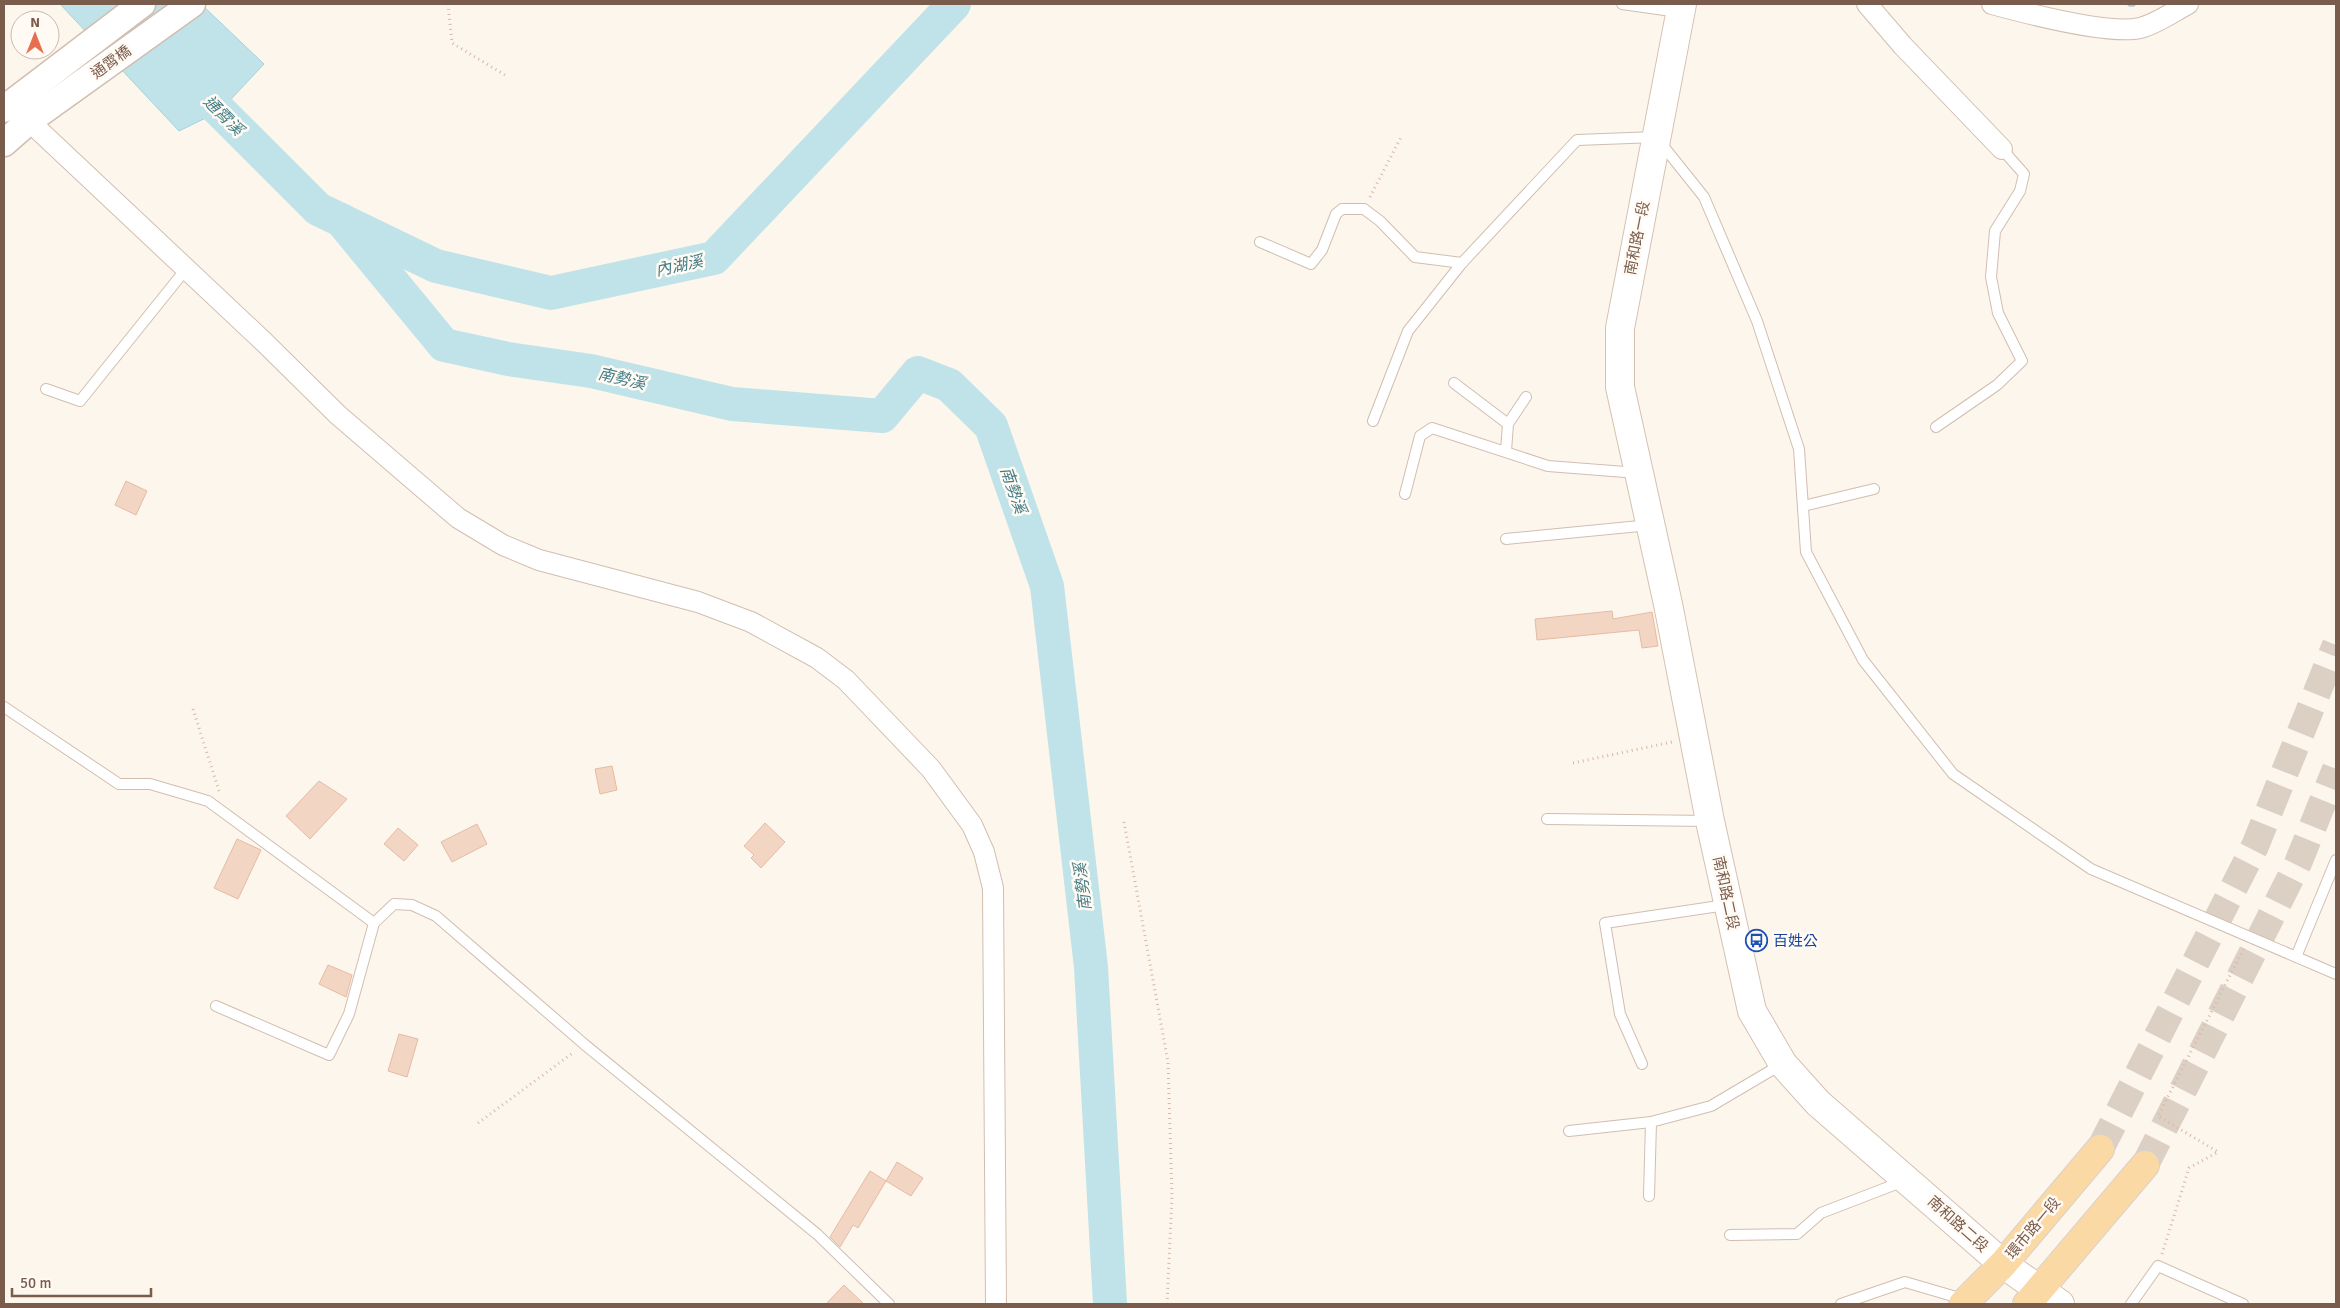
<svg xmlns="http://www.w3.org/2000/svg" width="2340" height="1308" font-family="Signika,'Noto Sans TC',sans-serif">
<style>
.water{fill:#bfe3e8;stroke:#a5d3da}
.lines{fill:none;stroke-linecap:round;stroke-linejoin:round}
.stream{stroke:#a5d3da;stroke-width:5.5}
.river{stroke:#bfe3e8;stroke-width:34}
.building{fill:#f3d5c3;stroke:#e6bba3}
.primary-tunnel{stroke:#dcd0c4;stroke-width:28;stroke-dasharray:28 14;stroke-linecap:butt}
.service-casing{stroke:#d1beb0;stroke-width:12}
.minor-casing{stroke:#d1beb0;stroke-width:22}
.tertiary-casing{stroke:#d1beb0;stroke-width:29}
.secondary-casing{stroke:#d6c0b0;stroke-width:30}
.primary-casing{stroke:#dad1cd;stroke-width:30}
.path{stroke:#d9b8a5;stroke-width:3;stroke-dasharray:1 4;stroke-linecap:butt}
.service{stroke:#fff;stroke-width:10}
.minor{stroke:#fff;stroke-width:20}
.tertiary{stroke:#fff;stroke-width:26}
.secondary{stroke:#fff;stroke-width:28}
.primary{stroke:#fbd9a5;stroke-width:28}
.labels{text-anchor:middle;stroke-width:5;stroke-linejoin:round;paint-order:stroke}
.street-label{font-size:15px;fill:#7a5c4d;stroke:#fffaf3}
.transit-label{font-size:15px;fill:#164399;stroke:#fffaf3;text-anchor:start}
.water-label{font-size:16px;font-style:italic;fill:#437c86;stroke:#fffaf3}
</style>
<rect width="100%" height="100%" fill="#fdf6ec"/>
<!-- water -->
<path class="water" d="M60,4h141l63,60 -44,47 -41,20z"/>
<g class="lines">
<!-- stream -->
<path class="stream" d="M2130,4h3"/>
<!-- river -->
<g class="river">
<path d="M188,79l130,130 118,57 115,27 163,-35 240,-254"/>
<path d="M341,220l103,125 64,14 83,12 141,33 150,12 36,-43 31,12 42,41 56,160 44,381 19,337"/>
</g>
</g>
<!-- building -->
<g class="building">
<path d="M126,481l21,10 -11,24 -21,-10z"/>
<path d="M1612,611l1,8 39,-7 6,34 -16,2 -3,-18 -102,10 -2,-21z"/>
<path d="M612,766l5,24 -17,4 -5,-25z"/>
<path d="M319,781l28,18 -37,40 -24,-23z"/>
<path d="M765,823l20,19 -24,26 -10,-10 3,-3 -10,-9z"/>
<path d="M477,824l10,20 -35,18 -11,-20z"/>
<path d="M398,828l20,17 -14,16 -20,-17z"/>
<path d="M237,839l24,11 -23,49 -24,-11z"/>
<path d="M328,965l24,10 -6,22 -27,-13z"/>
<path d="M399,1034l19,5 -11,38 -19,-6z"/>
<path d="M897,1162l26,16 -12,18 -25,-15z"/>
<path d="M870,1171l16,10 -28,47 -5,-3 -13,22 -10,-10z"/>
<path d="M844,1285l20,19h-38z"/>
</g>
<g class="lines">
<!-- primary-tunnel -->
<g class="primary-tunnel">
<path d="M2100,1149l155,-303 81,-201"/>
<path d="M2145,1165l153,-302 38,-94"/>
</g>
<defs>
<g id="service">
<path d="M1622,4l57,8"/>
<path d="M1260,242l51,22 11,-14 14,-36 6,-5h22l16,12 35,36 47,6"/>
<path d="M1454,383l54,41 -2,27"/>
<path d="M46,389l34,12 106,-132"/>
<path d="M1373,421l35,-90 54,-68 115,-123 79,-3 48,60 53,124 42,128 7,103 57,108 90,114 138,95 245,105"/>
<path d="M1508,424l18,-27"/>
<path d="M1936,427l61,-42 25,-24 -24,-48 -7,-36 4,-46 25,-40 4,-17 -22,-25"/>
<path d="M1405,494l15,-58 12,-8 116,38 90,7"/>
<path d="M1803,506l71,-17"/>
<path d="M1506,539l144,-14"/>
<path d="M4,707l115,77h31l58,17 166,122 20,-19 18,1 24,11 148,128 233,190 72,70"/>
<path d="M1547,819l162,2"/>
<path d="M2296,957l40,-97"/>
<path d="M216,1006l113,49 20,-41 25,-91"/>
<path d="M1642,1064l-22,-50 -15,-91 121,-18"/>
<path d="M1569,1131l82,-9 60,-16 71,-42"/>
<path d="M1649,1196l2,-74"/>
<path d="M1730,1235l67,-1 24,-21 83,-32"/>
<path d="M1841,1304l64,-22 58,17"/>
<path d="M2131,1304l27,-38 85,38"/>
</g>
<g id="minor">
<path d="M1867,4l36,42 99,103"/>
<path d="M1992,4c33,9 116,31 148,24 16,-4 33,-16 48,-24"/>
<path d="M29,121l235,221 74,73 120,103 45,27 36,15 159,42 53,20 66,36 29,22 85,89 41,56 12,27 9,36 3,416"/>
</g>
<g id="tertiary">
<path d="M4,109l138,-105"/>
<path d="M4,143l25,-22 163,-117"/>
</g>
<path id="secondary" d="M1682,4l-62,324v59l48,217 42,217 42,190 31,53 35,39 185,161 57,40"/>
<g id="primary">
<path d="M1963,1304l40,-40 97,-115"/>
<path d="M2027,1304l118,-139"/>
</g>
</defs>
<!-- service casing -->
<use href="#service" class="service-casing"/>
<!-- minor casing -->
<use href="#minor" class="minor-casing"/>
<!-- tertiary casing -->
<use href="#tertiary" class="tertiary-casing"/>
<!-- secondary casing -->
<use href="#secondary" class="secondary-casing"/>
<!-- primary casing -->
<use href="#primary" class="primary-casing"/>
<!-- path -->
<g class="path">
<path d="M448,4l4,39 53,32"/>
<path d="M1370,197l31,-60"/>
<path d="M193,709l26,82"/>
<path d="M1573,763l99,-21"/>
<path d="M1124,822l44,240 4,134 -5,108"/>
<path d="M478,1123l96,-71"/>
<path d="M2162,1254l27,-86 29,-16 -60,-36 86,-168"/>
</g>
<!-- service -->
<use href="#service" class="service"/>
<!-- minor -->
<use href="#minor" class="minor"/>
<!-- tertiary -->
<use href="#tertiary" class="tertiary"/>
<!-- secondary -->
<use href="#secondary" class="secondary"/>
<!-- primary -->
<use href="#primary" class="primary"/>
</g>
<!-- icons -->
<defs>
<symbol id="bus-ring" viewBox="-11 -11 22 22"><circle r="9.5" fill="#fffaf3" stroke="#1a4fb4" stroke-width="1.5"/><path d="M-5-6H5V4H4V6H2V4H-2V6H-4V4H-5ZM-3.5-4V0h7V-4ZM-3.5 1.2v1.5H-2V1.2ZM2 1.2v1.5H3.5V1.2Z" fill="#1a4fb4"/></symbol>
</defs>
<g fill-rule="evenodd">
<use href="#bus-ring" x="1744" y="928" width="25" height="25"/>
</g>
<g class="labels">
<!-- street labels -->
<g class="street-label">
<text transform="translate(111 62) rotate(-36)" y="5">通霄橋</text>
<text transform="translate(1637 238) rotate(-79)" y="5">南和路一段</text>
<text transform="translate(1726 893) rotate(78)" y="5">南和路二段</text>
<text transform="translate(1958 1224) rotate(42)" y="5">南和路二段</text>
<text transform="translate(2033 1228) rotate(-50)" y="5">環市路一段</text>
</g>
<!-- transit labels -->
<g class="transit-label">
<text x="1773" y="946">百姓公</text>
</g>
<!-- water labels -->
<g class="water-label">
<text transform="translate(224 115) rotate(45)" y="6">通霄溪</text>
<text transform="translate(679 265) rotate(-12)" y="6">內湖溪</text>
<text transform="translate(622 378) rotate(13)" y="6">南勢溪</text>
<text transform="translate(1014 490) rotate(71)" y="6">南勢溪</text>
<text transform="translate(1082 887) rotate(-97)" y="6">南勢溪</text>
</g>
</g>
<!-- border -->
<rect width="2340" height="1308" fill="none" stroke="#7a5c4d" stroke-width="10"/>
<!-- north arrow -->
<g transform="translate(35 35)"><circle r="24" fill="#fffaf3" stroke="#cabbb1"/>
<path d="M0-4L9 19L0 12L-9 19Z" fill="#e76f51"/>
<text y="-8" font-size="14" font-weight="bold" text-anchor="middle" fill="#7a5c4d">N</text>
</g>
<!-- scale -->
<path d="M12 1288v8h139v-8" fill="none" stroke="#7a5c4d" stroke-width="2.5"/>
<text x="20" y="1288" font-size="15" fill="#7a5c4d" stroke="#fffaf3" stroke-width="4" paint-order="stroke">50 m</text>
</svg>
